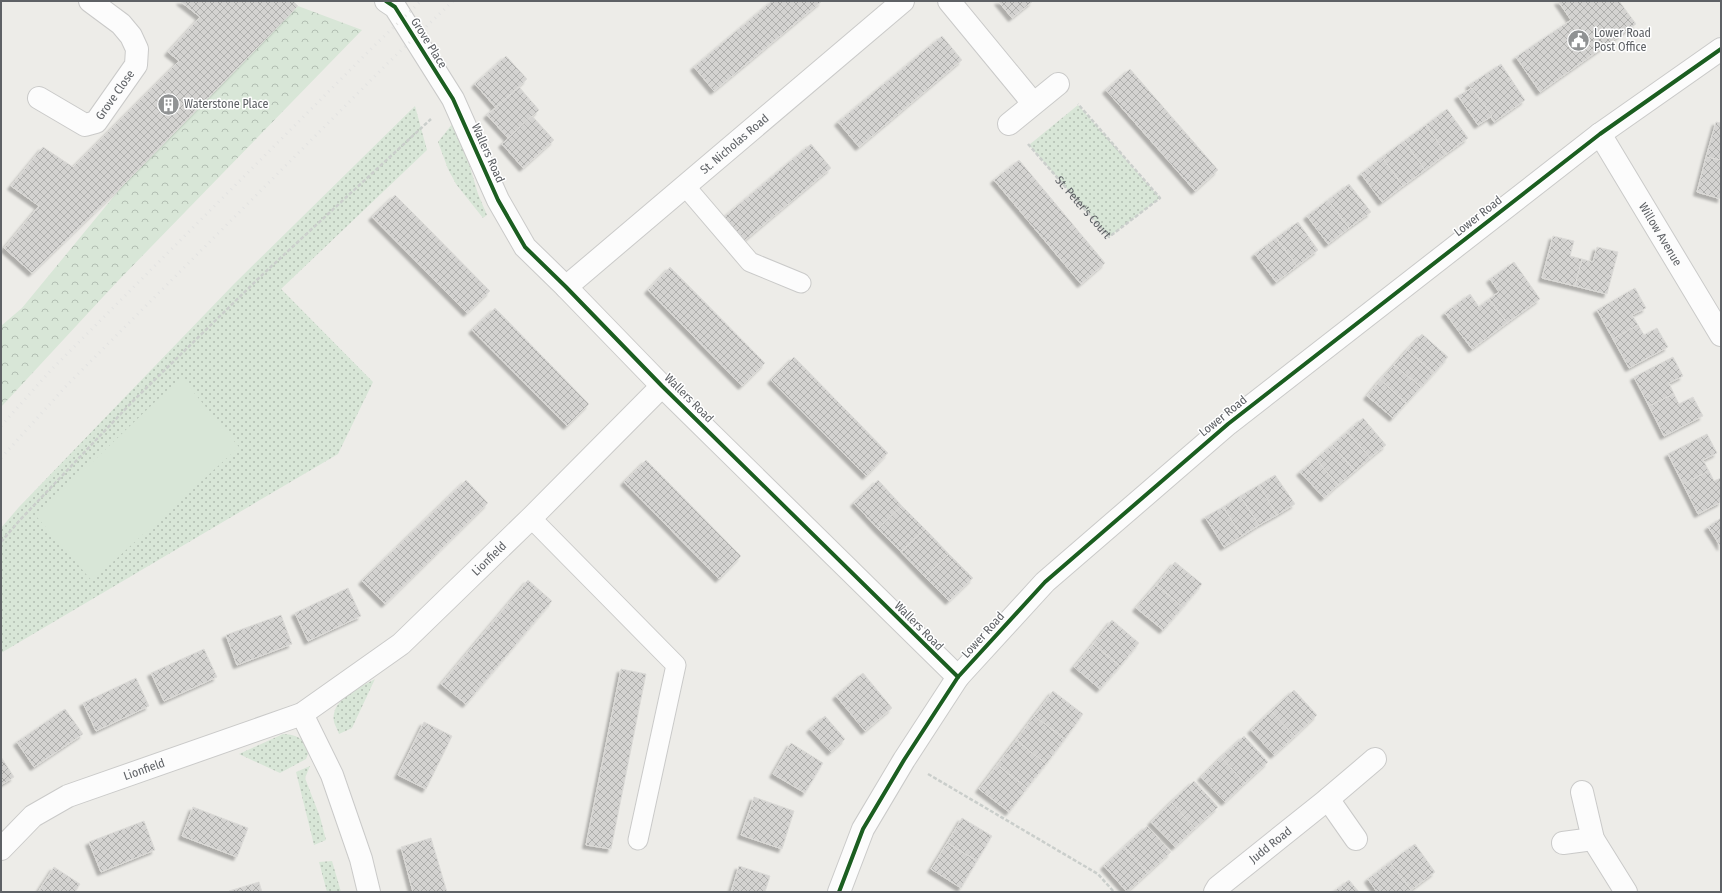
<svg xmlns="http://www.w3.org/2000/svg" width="1722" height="893" font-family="'Fira Sans Condensed',sans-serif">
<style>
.grass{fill:url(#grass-dots)}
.forest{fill:url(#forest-crowns)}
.park{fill:#d8e6d7}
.building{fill:url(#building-cross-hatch);stroke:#dcdbd8;filter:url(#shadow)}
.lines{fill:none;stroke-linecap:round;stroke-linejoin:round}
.service-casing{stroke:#cacac9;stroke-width:21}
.minor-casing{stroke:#cacac9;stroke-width:24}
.path{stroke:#cacecb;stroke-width:2.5;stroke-dasharray:4 2;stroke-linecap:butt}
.service{stroke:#fcfcfc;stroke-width:19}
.minor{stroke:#fcfcfc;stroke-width:22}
.rail{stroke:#e3e3e2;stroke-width:3;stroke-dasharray:1 5;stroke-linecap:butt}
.cycleway-casing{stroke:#fff;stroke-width:6}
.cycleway{stroke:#1b5e20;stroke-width:4}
.labels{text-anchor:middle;stroke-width:3;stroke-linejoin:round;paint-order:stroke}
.poi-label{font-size:12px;fill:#5e6165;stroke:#fff;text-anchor:start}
.street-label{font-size:12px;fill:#5e6165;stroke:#fff}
</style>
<defs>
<pattern id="grass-dots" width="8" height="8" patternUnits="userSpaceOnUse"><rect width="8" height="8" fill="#d8e6d7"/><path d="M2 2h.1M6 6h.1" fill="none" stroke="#b2beb2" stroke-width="1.8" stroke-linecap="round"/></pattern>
<pattern id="forest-crowns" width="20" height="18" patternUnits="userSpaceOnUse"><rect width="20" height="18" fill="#d8e6d7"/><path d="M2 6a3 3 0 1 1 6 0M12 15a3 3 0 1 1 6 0" fill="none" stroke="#b2beb2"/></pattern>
<pattern id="building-cross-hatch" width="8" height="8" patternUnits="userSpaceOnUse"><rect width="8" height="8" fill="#d4d3d1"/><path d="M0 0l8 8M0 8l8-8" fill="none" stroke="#afafad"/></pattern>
<filter id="shadow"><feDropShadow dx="-3.5" dy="3.5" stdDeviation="1" flood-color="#0004"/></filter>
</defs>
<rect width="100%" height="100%" fill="#edece8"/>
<!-- grass -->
<g class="grass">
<path d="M1078,105l82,93 -51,39 -80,-92z"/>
<path d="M415,106l12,44 -146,139 92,93 -35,72 -337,199v-125l18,-21 215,-223z"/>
<path d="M453,123l12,27 13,44 9,21 -4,3 -27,-34 -8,-15 -10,-27z"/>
<path d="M375,679l-23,49 -13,6c-1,-4 -4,-8 -5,-12 -4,-23 25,-34 41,-43z"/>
<path d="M283,734c15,1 18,4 27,15l-4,10 -26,14 -41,-19z"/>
<path d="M310,766l-5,12 15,39 6,23 -12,5 -18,-73z"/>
<path d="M332,861l9,31h-14l-8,-30z"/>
</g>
<!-- forest -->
<path class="forest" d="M298,6l64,24 -247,254 -114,123v-81l21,-18 102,-124z"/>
<!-- park -->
<path class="park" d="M181,377l58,70 -147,134 -56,-65z"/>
<!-- building -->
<g class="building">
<path d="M180,1h113l5,5 -174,178 -92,89 -28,-25 35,-42 -28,-20 32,-39 30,20 106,-106 -11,-9 32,-35z"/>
<path d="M772,1h50l-108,90 -20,-24z"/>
<path d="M998,1h35l-21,17z"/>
<path d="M1558,1h61l17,23 -96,68 -24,-35 55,-37z"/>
<path d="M942,36l20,24 -103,87 -21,-25z"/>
<path d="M506,56l21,23 -31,29 -21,-24z"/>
<path d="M1501,64l24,36 -31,22 -25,-37z"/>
<path d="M1130,69l88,101 -23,21 -89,-101z"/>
<path d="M519,87l20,23 -31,28 -21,-23z"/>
<path d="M1472,88l20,28 -14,9 -20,-29z"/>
<path d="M1447,109l21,29 -22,16 -20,-29z"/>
<path d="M532,116l22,24 -31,28 -21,-24z"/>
<path d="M1716,122l5,1v37l-15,-3z"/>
<path d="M1426,125l20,29 -21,16 -21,-29z"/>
<path d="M1404,141l21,29 -22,16 -21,-29z"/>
<path d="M811,144l20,24 -87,73 -20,-24z"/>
<path d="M1382,157l21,29 -21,16 -21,-28z"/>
<path d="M1706,157l15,3v39l-24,-7z"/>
<path d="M1019,160l86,103 -24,21 -87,-104z"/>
<path d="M1349,184l22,28 -22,16 -21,-28z"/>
<path d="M395,195l95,96 -23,22 -95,-96z"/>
<path d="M1328,200l21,28 -21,16 -21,-28z"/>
<path d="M1298,222l20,28 -21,16 -21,-28z"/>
<path d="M1553,236l21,5 -4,15 12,3 -7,27 -33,-8z"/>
<path d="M1276,238l21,28 -21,16 -21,-28z"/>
<path d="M1597,247l21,5 -11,42 -32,-8 7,-27 11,3z"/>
<path d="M1514,262l26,37 -33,24 -18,-24 10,-7 -9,-13z"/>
<path d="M670,267l95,96 -23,23 -94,-96z"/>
<path d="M1635,288l11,20 -14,7 6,10 -25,14 -16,-29z"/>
<path d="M1470,294l9,13 10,-8 18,24 -35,26 -27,-36z"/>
<path d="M495,308l94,96 -22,22 -95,-96z"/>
<path d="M1638,325l6,10 13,-7 11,19 -39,21 -16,-29z"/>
<path d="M1422,334l26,23 -14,16 -27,-23z"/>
<path d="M1407,350l27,23 -13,14 -27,-22z"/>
<path d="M794,357l94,96 -22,23 -95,-96z"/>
<path d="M1673,357l10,19 -14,7 5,11 -25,12 -15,-29z"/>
<path d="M1394,365l27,22 -15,16 -26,-23z"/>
<path d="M1380,380l26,23 -13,15 -26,-22z"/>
<path d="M1674,394l5,10 14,-7 10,19 -39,20 -15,-30z"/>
<path d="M1363,418l23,27 -16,13 -23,-26z"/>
<path d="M1347,432l23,26 -15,13 -23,-26z"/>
<path d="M1707,434l10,19 -14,7 6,11 -26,13 -15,-30z"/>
<path d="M1332,445l23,26 -17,14 -22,-26z"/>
<path d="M1316,459l22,26 -14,13 -24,-26z"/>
<path d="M646,460l95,96 -22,23 -95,-97z"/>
<path d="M1709,471l5,10 7,-3v24l-23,12 -15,-30z"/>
<path d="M1275,475l20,29 -18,11 -18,-30z"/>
<path d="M466,480l22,23 -103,101 -23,-23z"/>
<path d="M878,480l24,26 -24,23 -24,-26z"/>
<path d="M1259,485l18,30 -18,10 -19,-29z"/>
<path d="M1240,496l19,29 -17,11 -19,-29z"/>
<path d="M902,506l23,23 -24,23 -23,-23z"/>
<path d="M1223,507l19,29 -18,11 -19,-30z"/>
<path d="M1721,518v29l-13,-20z"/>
<path d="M925,529l24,25 -24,23 -24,-25z"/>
<path d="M949,554l24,24 -24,23 -24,-24z"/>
<path d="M1175,562l27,22 -19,23 -27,-22z"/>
<path d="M528,580l24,21 -86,103 -25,-20z"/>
<path d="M1156,585l27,22 -20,23 -27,-22z"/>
<path d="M348,588l13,28 -53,25 -13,-28z"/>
<path d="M281,615l11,29 -55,21 -11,-30z"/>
<path d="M1112,620l27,23 -19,23 -27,-22z"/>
<path d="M1093,644l27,22 -20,23 -26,-22z"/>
<path d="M204,649l13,28 -53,24 -13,-28z"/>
<path d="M621,669l25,5 -35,175 -25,-4z"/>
<path d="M863,673l29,35 -27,23 -29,-35z"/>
<path d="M136,678l13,28 -53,25 -13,-28z"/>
<path d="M1294,690l23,25 -22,21 -24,-25z"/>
<path d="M1053,691l30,23 -18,25 -31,-23z"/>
<path d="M65,709l18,25 -49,33 -17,-25z"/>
<path d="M1271,711l24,25 -21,19 -23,-25z"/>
<path d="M825,716l20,23 -14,13 -21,-23z"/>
<path d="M1034,716l31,23 -19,25 -30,-24z"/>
<path d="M424,722l28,14 -26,53 -28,-14z"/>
<path d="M1244,736l24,26 -23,21 -24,-26z"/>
<path d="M1016,740l30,24 -19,24 -30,-23z"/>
<path d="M791,743l32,20 -18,30 -32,-19z"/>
<path d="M1,757l13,20 -13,8z"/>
<path d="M1221,757l24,26 -20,19 -24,-25z"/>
<path d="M997,765l30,23 -18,24 -30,-23z"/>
<path d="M1194,781l24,26 -23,21 -24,-26z"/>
<path d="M754,797l40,14 -12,38 -41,-14z"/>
<path d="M1171,802l24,26 -20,19 -24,-25z"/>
<path d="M193,807l55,21 -11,29 -55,-21z"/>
<path d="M962,818l30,18 -15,25 -30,-18z"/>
<path d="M144,821l11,29 -54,22 -12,-30z"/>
<path d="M1147,826l24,26 -23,21 -24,-26z"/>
<path d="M431,838l16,54h-34l-12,-45z"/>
<path d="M947,843l30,18 -16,27 -30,-19z"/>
<path d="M1415,844l20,28 -24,18 -21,-28z"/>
<path d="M1124,847l24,26 -21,19 -23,-26z"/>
<path d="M1390,862l21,28 -3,2h-31l-9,-13z"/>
<path d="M739,866l31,10 -5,16h-34z"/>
<path d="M54,867l26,17 -5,8h-37z"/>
<path d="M1349,880l10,12h-26z"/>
<path d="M259,882l3,10h-33v-1z"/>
</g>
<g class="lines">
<defs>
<g id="service">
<path d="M685,186l65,76 51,21"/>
<path d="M531,518l145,147 -38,175"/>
</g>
<g id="minor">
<path d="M386,1l9,6 58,92 45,101 27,47 41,40 96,99 296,291"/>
<path d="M949,1l84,102"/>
<path id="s2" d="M39,98l46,27 11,-3 40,-57 1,-16 -6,-13 -10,-12 -31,-23"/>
<path d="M1009,124l49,-40"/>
<path id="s3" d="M1600,134l121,201"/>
<path id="s4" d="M566,287l337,-286"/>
<path d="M302,714l30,61 29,84 8,33"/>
<path d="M1582,792l11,47 33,53"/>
<path d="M1328,799l28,40"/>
<path d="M1563,843l30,-4"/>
<path id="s5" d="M1,849l32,-33 35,-20 234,-82 99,-70 130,-126 131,-132"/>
<path d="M839,892l24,-63 41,-69 54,-83 87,-95 183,-158 372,-290 121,-85"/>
<path id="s6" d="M1215,892l3,-5 110,-88 47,-40"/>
</g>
</defs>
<!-- service casing -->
<use href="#service" class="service-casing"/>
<!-- minor casing -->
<use href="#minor" class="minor-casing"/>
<!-- path -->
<g class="path">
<path id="s1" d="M1028,144l81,93 51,-39 -82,-94"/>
<path d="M1,542l18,-21 114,-120 129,-126 169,-156"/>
<path d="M928,774l170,100 16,18"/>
</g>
<!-- service -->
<use href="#service" class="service"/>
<!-- minor -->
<use href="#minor" class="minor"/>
<!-- rail -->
<g class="rail">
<path d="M1,426l51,-57 323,-324 46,-44"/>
<path d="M1,458l67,-74 322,-323 63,-60"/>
</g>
<defs>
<g id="cycleway">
<path d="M386,1l9,6 58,92 45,101 27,47 41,40 96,99 296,291"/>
<path d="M839,892l24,-63 41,-69 54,-83 87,-95 183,-158 372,-290 121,-85"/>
</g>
</defs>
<!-- cycleway casing -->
<use href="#cycleway" class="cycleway-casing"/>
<!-- cycleway -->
<use href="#cycleway" class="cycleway"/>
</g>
<!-- icons -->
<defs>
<symbol id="civic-disc" viewBox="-11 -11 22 22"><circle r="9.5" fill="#909293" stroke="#fff"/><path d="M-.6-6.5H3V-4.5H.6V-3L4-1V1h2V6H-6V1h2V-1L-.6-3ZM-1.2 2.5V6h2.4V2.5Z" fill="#fff"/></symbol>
<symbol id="building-disc" viewBox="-11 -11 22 22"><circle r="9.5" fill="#909293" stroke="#fff"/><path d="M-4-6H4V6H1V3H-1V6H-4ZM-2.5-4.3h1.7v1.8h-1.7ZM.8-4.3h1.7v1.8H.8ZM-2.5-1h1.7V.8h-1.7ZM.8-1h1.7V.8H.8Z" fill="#fff"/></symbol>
</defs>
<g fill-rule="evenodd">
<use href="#civic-disc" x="1566" y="28" width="25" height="25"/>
<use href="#building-disc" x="156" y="92" width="25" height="25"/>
</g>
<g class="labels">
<!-- poi labels -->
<g class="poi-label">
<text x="1594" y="37">Lower Road<tspan x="1594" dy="14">Post Office</tspan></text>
<text x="184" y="108">Waterstone Place</text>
</g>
<!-- street labels -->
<g class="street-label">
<text transform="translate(429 43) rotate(58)" y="4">Grove Place</text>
<text dy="4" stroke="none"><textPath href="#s2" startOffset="98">Grove Close</textPath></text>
<text dy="4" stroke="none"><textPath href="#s4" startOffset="221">St. Nicholas Road</textPath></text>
<text transform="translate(488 153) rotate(66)" y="4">Wallers Road</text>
<text dy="4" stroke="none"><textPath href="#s1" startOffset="84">St. Peter's Court</textPath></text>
<text transform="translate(1478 216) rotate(-38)" y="4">Lower Road</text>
<text dy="4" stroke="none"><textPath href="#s3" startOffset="117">Willow Avenue</textPath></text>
<text transform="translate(689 398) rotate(45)" y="4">Wallers Road</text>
<text transform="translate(1223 416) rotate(-39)" y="4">Lower Road</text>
<text dy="4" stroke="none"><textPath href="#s5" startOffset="578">Lionfield</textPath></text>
<text transform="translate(919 626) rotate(45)" y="4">Wallers Road</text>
<text transform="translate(983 635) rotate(-48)" y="4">Lower Road</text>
<text dy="4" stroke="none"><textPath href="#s5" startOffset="167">Lionfield</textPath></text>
<text dy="4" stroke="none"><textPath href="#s6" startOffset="73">Judd Road</textPath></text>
</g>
</g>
<!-- border -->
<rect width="1722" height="893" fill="none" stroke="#5e6165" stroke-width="4"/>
</svg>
